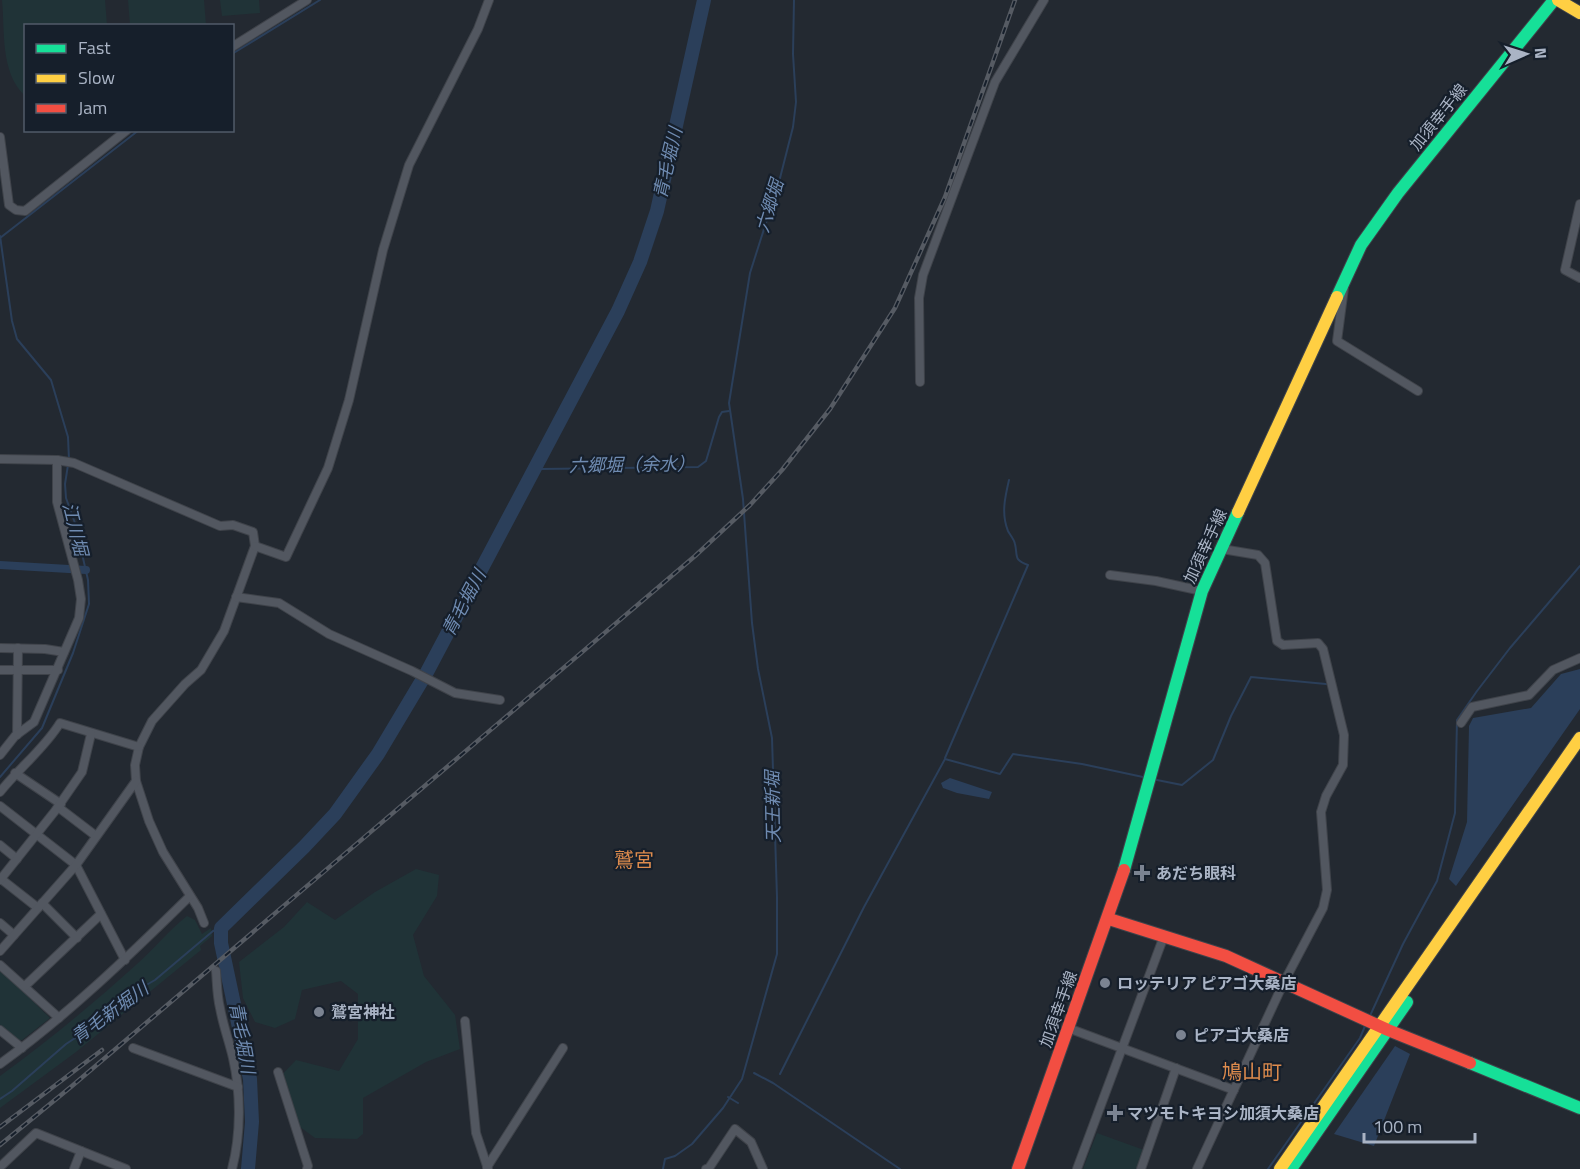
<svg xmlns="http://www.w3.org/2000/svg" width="1580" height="1169" font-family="'Titillium Web','Noto Sans JP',sans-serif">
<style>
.green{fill:#203337}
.water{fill:#2b3f5a}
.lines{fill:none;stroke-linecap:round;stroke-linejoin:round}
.stream{stroke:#2b3f5a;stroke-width:2}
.canal{stroke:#2b3f5a;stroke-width:8}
.river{stroke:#2b3f5a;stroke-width:14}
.street-casing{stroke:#3f434a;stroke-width:10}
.fast-casing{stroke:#3f434a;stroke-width:14}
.slow-casing{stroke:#3f434a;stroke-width:14}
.jam-casing{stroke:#3f434a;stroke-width:14}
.street{stroke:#525760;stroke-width:8}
.fast{stroke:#16e098;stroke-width:12}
.slow{stroke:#ffcf43;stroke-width:12}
.jam{stroke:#f24e42;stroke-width:12}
.rail-casing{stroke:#565b63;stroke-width:4.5}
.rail{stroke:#161f2b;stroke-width:2;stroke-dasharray:7;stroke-linecap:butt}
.poi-dot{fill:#7b8391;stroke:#161f2b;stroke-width:2}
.labels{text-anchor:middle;stroke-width:4.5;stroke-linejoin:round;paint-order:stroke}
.street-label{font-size:16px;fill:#aab4c5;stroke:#161f2b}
.poi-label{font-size:16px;font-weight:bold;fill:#aab4c5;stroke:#161f2b;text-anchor:start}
.water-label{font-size:18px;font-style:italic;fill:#6f8bb1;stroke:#161f2b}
.quarter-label{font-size:20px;fill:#dd8b4d;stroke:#161f2b}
</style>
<rect width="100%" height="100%" fill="#232931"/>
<!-- green -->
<g class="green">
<path d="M2,0h103l2,25 -81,1 -1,70c-25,-24 -20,-64 -23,-96z"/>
<path d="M128,0h76l2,25h-76z"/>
<path d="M220,0h39l1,13 -38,3z"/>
<path d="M416,869l23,6 -2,21 -24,39 11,41 31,39 5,34 -34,13 -63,36v36l-6,5 -42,-1 -23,-17 -15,-41 19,-20 43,11 19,-32v-45l-17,-13 -39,9 -7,29 -20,9 -20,-6 -12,-24 -4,-36 45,-35 23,-25 28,18 40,-28z"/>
<path d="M187,916l8,4 7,14 9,-6 1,8 -12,10 1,4 -125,102 -76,56v-32c48,-35 93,-72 137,-112 17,-15 31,-33 50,-48z"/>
<path d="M0,969l50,49 -28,22h-4l-18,-13z"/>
<path d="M1097,1133l47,17 -7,19h-54z"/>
</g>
<!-- water -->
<g class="water">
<path d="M1580,669v40l-124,177 -7,-7 18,-57 2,-96 4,-8 58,-10 30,-34z"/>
<path d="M950,778l42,14 -3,7 -32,-6 -14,-5 -2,-5z"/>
<path d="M1395,1046l15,8 -36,92 -40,-12z"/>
</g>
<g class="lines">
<!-- stream -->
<g class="stream">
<path d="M232,54l88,-54"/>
<path d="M0,236l12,85 5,18 34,41 17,57 1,23"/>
<path d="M0,238l139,-108"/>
<path d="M535,467l5,2 158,-2 8,-6 13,-44 3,-5 7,-1"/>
<path d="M945,758l83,-193c-15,-5 -10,-9 -13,-21 -1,-5 -5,-9 -7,-13 -7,-17 -3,-34 1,-51"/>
<path d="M0,777l42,-49 31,-75 16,-49 -1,-24 -13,-57 -9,-25 -1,-14 3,-19"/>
<path d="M1152,779l30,6 31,-25 18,-44 20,-39 75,7"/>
<path d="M1369,1018l34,-74 34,-63 18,-68 2,-93 20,-29 33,-43 70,-82"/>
<path d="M754,1073l19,10 127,86"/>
<path d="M780,1074l84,-167 81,-148 55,15 13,-20 69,10 61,13"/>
<path d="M728,1097l10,6"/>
<path d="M0,1099l12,-8 54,-47 23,-15 40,-34 26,-15 58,-49 8,-3"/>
<path d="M663,1169l2,-10 10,-3 17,-12 31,-36 19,-29 35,-125v-57l-5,-159 -14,-69 -6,-46 -9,-124 -14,-96 21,-130 29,-91 14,-55 3,-25 -3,-48 1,-54"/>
<path d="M1268,1169l92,-131 5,-12"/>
</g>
<!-- canal -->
<path class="canal" d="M0,565l86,5"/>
<!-- river -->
<path class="river" d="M248,1169l4,-47 -2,-43 -29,-136v-15l83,-81 31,-33 43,-60 49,-82 191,-361 22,-49 17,-51 47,-211"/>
<defs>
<g id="street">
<path d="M232,47l75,-47"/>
<path d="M0,137l9,68 7,5 9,1 102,-81"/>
<path d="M1580,204l-15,66 15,8"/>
<path d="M1344,288l-7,53 81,50"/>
<path d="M920,382l-1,-84 4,-23 72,-193 49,-82"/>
<path d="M0,459l57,1 17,3 146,63 13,-1 20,7 2,14 -31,85 -23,39 -16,14 -33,37 -13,26 -4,18 1,16 13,40 14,31 35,56 6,15"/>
<path d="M255,546l31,11 42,-89 21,-68 34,-150 26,-85 69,-136 11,-29"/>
<path d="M1110,575l46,6 46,10"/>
<path d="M236,597l43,6 50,31 83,37 43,22 45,7"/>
<path d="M0,648l45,1 19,3"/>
<path d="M0,670h58"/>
<path d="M1461,723l11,-16 57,-12 24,-25 27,-12"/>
<path d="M17,735l1,-87"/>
<path d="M0,755l15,-19 19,-14 45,-104 2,-19 -3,-19 -21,-78v-42"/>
<path d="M15,773l46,31"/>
<path d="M0,792c19,-24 44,-43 60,-69l79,24"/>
<path d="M0,806l76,59 49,95"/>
<path d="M58,807l38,29"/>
<path d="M0,845l17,14"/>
<path d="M1,879l37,29"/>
<path d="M0,880l55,-69 27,-39 9,-38"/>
<path d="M42,903l35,35"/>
<path d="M0,923l14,12"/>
<path d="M0,951l76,-86 60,-84"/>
<path d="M0,965l59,53"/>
<path d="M216,971c1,12 1,25 4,37 3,17 9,33 13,50 8,35 8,76 -1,111"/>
<path d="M25,986l76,-72"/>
<path d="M465,1021l11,112 12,36"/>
<path d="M1068,1028l166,62"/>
<path d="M0,1030l22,18"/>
<path d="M133,1048l105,39"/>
<path d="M0,1064c69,-50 130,-109 190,-168"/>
<path d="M278,1072l30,94 -1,3"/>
<path d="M0,1167l36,-34 90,36"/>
<path d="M487,1167l76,-119"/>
<path d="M74,1169l7,-18"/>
<path d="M706,1169l3,-1 26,-39 16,13 12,27"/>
<path d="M1077,1169l87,-233"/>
<path d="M1141,1169l35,-101"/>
<path d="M1197,1169l87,-187 39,-74 4,-18 -6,-78 5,-16 17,-31 1,-30 -21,-86 -5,-6 -35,2 -6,-4 -12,-78 -7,-8 -36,-6"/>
</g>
<g id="fast">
<path d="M1337,297l24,-52 37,-52 156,-193"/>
<path d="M1124,870l78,-279 36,-79"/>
<path d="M1470,1063l110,45"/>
<path d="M1291,1169l116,-167"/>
</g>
<g id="slow">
<path d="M1558,0l22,13"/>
<path d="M1238,512l99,-215"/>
<path d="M1280,1169l300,-431"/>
</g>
<g id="jam">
<path d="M1109,919l117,37 162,74 82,33"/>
<path d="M1018,1169l106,-299"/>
</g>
</defs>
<!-- street casing -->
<use href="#street" class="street-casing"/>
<!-- fast casing -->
<use href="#fast" class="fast-casing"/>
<!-- slow casing -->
<use href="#slow" class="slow-casing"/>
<!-- jam casing -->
<use href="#jam" class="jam-casing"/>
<!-- street -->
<use href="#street" class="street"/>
<!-- fast -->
<use href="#fast" class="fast"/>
<!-- slow -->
<use href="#slow" class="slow"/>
<!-- jam -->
<use href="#jam" class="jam"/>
<defs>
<g id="rail">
<path d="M0,1127l102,-77"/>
<path d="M0,1145l72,-59 623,-530 55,-51 32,-35 48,-61 65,-101 50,-111 70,-197"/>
</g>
</defs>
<!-- rail casing -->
<use href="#rail" class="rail-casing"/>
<!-- rail -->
<use href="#rail" class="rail"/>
</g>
<!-- markers -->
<g class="poi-dot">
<path d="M1139 864h6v6h6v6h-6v6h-6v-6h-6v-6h6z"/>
<circle cx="1105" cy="983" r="6"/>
<circle cx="319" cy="1012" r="6"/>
<circle cx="1181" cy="1035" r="6"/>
<path d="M1112 1104h6v6h6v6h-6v6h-6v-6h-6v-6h6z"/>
</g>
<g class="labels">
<!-- street labels -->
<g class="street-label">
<text transform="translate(1438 117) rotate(-51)" y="6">加須幸手線</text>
<text transform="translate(1205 546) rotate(-65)" y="6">加須幸手線</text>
<text transform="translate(1058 1009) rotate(-70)" y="6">加須幸手線</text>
</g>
<!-- poi labels -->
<g class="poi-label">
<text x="1156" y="879">あだち眼科</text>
<text x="1117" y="989">ロッテリア ピアゴ大桑店</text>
<text x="331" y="1018">鷲宮神社</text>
<text x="1193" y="1041">ピアゴ大桑店</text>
<text x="1127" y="1119">マツモトキヨシ加須大桑店</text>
</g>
<!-- water labels -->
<g class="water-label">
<text transform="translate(668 163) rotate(-77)" y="6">青毛堀川</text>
<text transform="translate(770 206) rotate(-73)" y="6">六郷堀</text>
<text transform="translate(632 465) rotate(-1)" y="6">六郷堀（余水）</text>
<text transform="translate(75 529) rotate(76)" y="6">江川堀</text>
<text transform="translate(464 603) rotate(-62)" y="6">青毛堀川</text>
<text transform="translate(773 807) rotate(-91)" y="6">天王新堀</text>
<text transform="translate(110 1013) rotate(-36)" y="6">青毛新堀川</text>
<text transform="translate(242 1038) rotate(80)" y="6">青毛堀川</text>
</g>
<!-- quarter labels -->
<g class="quarter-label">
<text x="634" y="867">鷲宮</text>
<text x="1252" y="1079">鳩山町</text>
</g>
</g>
<!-- legend -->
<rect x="24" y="24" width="210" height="108" fill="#161f2b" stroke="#515b69" stroke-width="1.5"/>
<rect x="36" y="44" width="30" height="9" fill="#16e098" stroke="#515b69" stroke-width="1.5"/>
<text x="78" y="54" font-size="18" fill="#aab4c5">Fast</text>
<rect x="36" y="74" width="30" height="9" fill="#ffcf43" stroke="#515b69" stroke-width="1.5"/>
<text x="78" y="84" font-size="18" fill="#aab4c5">Slow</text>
<rect x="36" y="104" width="30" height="9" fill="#f24e42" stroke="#515b69" stroke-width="1.5"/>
<text x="78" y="114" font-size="18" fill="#aab4c5">Jam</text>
<!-- north arrow -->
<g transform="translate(1526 54) rotate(87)" stroke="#161f2b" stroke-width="4.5" paint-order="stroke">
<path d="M0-4.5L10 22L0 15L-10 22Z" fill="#aab4c5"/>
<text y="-9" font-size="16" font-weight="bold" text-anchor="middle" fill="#aab4c5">N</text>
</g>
<!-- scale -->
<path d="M1364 1133v9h111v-9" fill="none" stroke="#aab4c5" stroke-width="3"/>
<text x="1373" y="1133" font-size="18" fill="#aab4c5" stroke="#161f2b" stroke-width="4.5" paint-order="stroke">100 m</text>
</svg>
